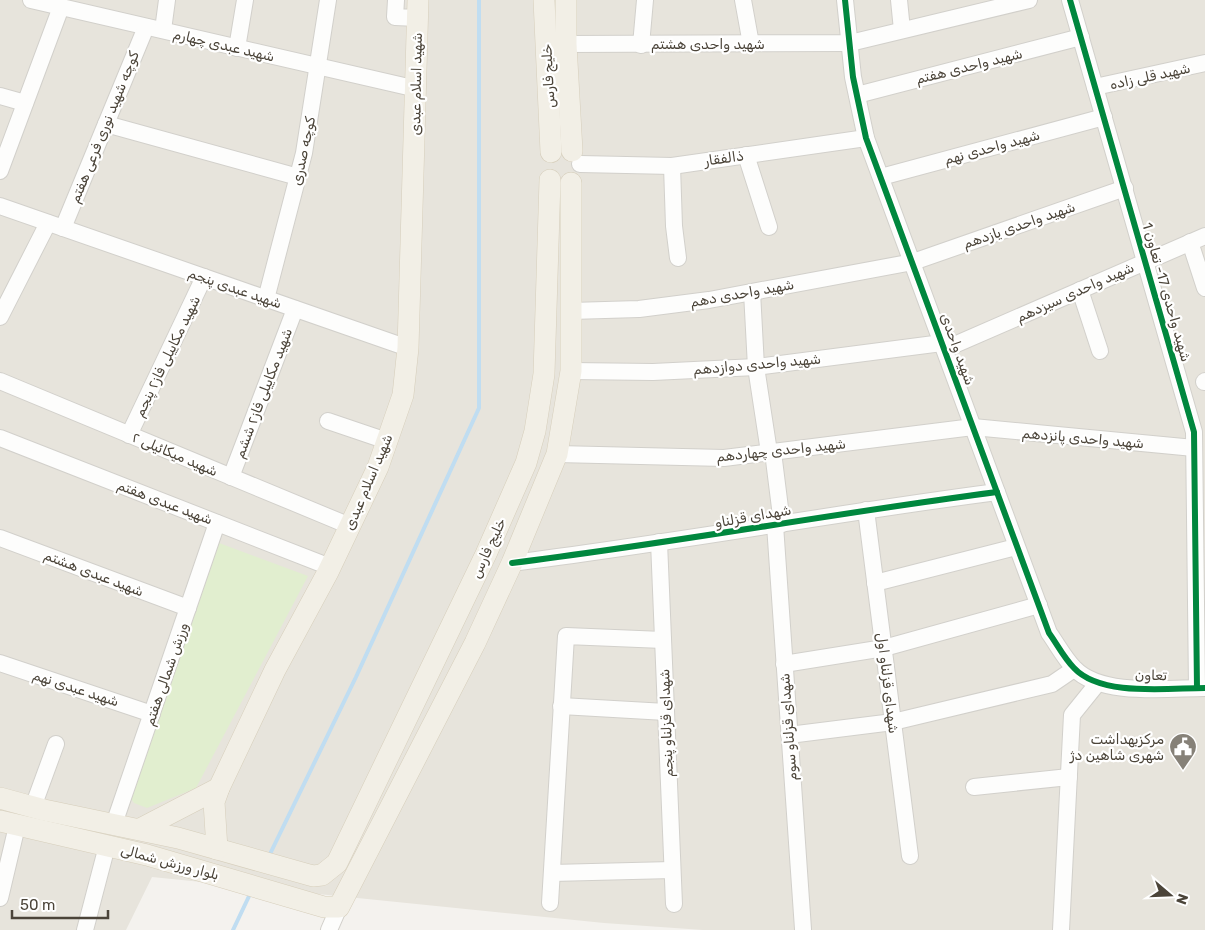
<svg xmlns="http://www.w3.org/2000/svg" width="1205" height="930" font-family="Rubik,'Noto Naskh Arabic',sans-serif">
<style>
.residential{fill:#e7e4dc}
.green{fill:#e1eecf}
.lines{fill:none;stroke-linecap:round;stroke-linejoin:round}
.stream{stroke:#c0ddf1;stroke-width:4}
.minor-casing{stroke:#d2d0cb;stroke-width:18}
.major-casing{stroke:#d6cebb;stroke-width:22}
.minor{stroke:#fdfdfc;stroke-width:16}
.major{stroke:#f2efe6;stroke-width:21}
.cycleway-casing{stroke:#fff;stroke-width:9}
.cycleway{stroke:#00873e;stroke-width:6}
.labels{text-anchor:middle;stroke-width:4.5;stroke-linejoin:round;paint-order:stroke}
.street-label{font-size:14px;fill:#4b4439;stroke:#fff}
.poi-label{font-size:14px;fill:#4b4439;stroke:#fff;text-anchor:end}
</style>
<rect width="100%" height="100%" fill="#f4f2ee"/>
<!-- residential -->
<path class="residential" d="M0,0h1205v930h-502l-99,-7 -452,-46 -26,53h-126z"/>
<!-- green -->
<path class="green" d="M219,543l89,33 -112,212 -49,20 -13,-5 -7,-10z"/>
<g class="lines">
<!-- stream -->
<g class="stream">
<path d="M269,856l87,-179 123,-269v-408"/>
<path d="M233,930l18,-38"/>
</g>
<defs>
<g id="minor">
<path d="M31,0l386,89"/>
<path d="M396,0l-1,17 22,1"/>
<path d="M743,0l8,44"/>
<path d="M845,0l8,77 13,61 183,495c8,11 15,25 25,35 27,29 94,20 131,20"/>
<path d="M899,0l3,30"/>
<path d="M1070,0l124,432 3,256"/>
<path d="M163,30l4,-30"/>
<path d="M566,44l284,-1 179,-43"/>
<path d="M641,45l4,-45"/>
<path d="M237,48l8,-48"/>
<path d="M1095,87l110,-24"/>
<path d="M857,95l224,-58"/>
<path d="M0,96l25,7"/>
<path d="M106,124l192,53"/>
<path d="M746,155l23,72"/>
<path d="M580,164l92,2 194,-28"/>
<path d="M672,166l2,60 4,32"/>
<path d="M0,171l61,-164"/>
<path d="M881,177l223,-60"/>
<path d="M0,206l408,142"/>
<path d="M63,228l83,-201"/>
<path d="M1190,242l15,46"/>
<path d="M1080,290l20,61"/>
<path d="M752,292l4,75 13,85"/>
<path d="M266,299l38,-146 24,-153"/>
<path d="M571,311l68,-2 70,-9 204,-38 212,-74"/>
<path d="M0,317l48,-94"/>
<path d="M945,349l260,-113"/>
<path d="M571,371l82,1 103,-5 186,-24"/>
<path d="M0,381l350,145"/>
<path d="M1204,382l1,-1"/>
<path d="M328,421l59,20"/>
<path d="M129,435l75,-158"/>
<path d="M0,438l330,129"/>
<path d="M773,452l9,72"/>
<path d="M557,454l167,4 249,-31 221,21"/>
<path d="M231,477l64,-168"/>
<path d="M866,510l44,346"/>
<path d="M775,525l28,404"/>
<path d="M0,538l188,70"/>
<path d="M659,542l15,362"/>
<path d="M512,563c162,-20 323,-50 485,-71"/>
<path d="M875,583l141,-36"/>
<path d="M0,663l152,51"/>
<path d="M784,664l100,-16 155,-43"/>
<path d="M561,706l105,6"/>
<path d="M789,735l104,-13 159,-38 22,-15"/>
<path d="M974,787l95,-10"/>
<path d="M33,807l23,-63"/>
<path d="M114,824l103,-301"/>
<path d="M552,873l120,-3"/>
<path d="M0,898l17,-72"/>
<path d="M550,903l16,-267 97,4"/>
<path d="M85,930l22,-84"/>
<path d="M329,930l10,-23"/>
<path d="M1061,930l11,-215 25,-31"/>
</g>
<g id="major">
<path d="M544,0l7,152"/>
<path d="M566,0v44l6,107"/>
<path d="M0,798l44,12 134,28 135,38 9,-1 15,-12 149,-309 40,-91 9,-32 9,-57 6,-194"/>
<path d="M0,821l147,34 177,52h15l136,-264 37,-80 45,-109 14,-83v-188"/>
<path d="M140,829l79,-41"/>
<path d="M217,849l-3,-47 5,-14 56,-118 53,-98 50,-105 25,-72 5,-47 10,-348"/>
</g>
</defs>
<!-- minor casing -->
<use href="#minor" class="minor-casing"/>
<!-- major casing -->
<use href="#major" class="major-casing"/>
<!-- minor -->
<use href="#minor" class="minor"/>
<!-- major -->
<use href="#major" class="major"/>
<defs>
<g id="cycleway">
<path d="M845,0l8,77 13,61 183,495c8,11 15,25 25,35 27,29 94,20 131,20"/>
<path d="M1070,0l124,432 3,256"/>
<path d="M512,563c162,-20 323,-50 485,-71"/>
</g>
</defs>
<!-- cycleway casing -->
<use href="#cycleway" class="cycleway-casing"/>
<!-- cycleway -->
<use href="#cycleway" class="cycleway"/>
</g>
<!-- icons -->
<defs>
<symbol id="civic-pin" viewBox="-11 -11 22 30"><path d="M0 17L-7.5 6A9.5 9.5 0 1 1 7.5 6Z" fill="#868178" stroke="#fff"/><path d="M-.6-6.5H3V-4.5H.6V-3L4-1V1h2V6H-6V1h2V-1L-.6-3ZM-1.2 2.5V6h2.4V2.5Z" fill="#fff"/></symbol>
</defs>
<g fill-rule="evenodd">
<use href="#civic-pin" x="1167" y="731" width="32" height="43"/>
</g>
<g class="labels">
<!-- street labels -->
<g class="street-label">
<text x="708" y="49">شهید واحدی هشتم</text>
<text transform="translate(224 45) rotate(13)" y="5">شهید عبدی چهارم</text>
<text transform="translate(969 66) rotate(-14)" y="5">شهید واحدی هفتم</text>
<text transform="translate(548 76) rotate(-93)" y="5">خلیج فارس</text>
<text transform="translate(1150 76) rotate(-12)" y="5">شهید قلی زاده</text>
<text transform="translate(416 84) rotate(-89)" y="5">شهید اسلام عبدی</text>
<text transform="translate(104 127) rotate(-68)" y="5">کوچه شهید نوری فرعی هفتم</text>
<text transform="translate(992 147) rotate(-15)" y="5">شهید واحدی نهم</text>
<text transform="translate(303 151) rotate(-78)" y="5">کوچه صدری</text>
<text transform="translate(724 158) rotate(-8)" y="5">ذالفقار</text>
<text transform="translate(1019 225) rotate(-19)" y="5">شهید واحدی یازدهم</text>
<text transform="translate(235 288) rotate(19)" y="5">شهید عبدی پنجم</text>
<text transform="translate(1075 292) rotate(-24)" y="5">شهید واحدی سیزدهم</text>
<text transform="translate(1167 292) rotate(74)" y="5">شهید واحدی 17- تعاون 1</text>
<text transform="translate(742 293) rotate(-10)" y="5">شهید واحدی دهم</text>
<text transform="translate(958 349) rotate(70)" y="5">شهید واحدی</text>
<text transform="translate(167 356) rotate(-64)" y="5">شهید مکاییلی فاز۲ پنجم</text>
<text transform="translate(757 364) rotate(-5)" y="5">شهید واحدی دوازدهم</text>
<text transform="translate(263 393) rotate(-69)" y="5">شهید مکاییلی فاز۲ ششم</text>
<text transform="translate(1083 438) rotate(5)" y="5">شهید واحدی پانزدهم</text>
<text transform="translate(781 450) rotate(-6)" y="5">شهید واحدی چهاردهم</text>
<text transform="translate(175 454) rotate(23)" y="5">شهید میکائیلی ۲</text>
<text transform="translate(368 482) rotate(-67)" y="5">شهید اسلام عبدی</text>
<text transform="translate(165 502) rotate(21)" y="5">شهید عبدی هفتم</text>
<text transform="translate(753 516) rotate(-10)" y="5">شهدای قزلناو</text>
<text transform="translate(488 548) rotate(-65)" y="5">خلیج فارس</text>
<text transform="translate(94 573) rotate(21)" y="5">شهید عبدی هشتم</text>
<text transform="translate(166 674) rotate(-71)" y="5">ورزش شمالی هفتم</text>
<text transform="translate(1151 675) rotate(1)" y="5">تعاون</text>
<text transform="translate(888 683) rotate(83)" y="5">شهدای قزلناو اول</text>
<text transform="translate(76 688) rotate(18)" y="5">شهید عبدی نهم</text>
<text transform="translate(666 723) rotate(-92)" y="5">شهدای قزلناو پنجم</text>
<text transform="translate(788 727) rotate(-94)" y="5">شهدای قزلناو سوم</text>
<text transform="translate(170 862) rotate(15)" y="5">بلوار ورزش شمالی</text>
</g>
<!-- poi labels -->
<g class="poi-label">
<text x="1164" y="744">مرکزبهداشت<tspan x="1164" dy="16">شهری شاهین دژ</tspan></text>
</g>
</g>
<!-- north arrow -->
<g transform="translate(1170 895) rotate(109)" stroke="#ffffff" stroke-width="4" paint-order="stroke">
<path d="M0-4L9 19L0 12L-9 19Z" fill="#4b4439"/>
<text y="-8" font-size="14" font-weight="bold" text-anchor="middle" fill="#4b4439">N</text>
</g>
<!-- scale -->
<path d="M12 910v8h96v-8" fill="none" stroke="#4b4439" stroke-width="2.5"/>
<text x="20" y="910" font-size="15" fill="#4b4439" stroke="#ffffff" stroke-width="4" paint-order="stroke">50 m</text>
</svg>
